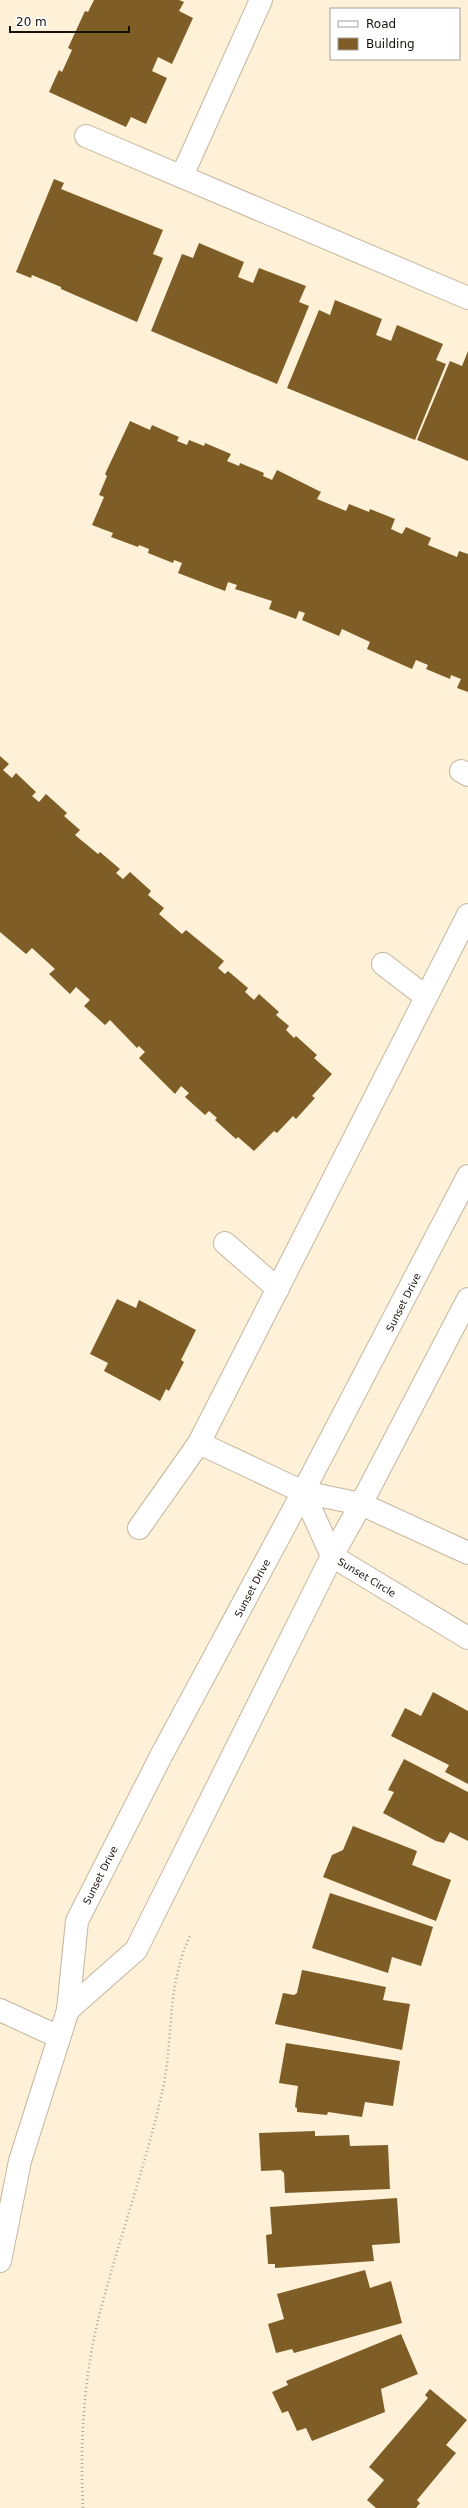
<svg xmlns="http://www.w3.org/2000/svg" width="468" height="2508" font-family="'DejaVu Sans',sans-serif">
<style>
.building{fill:#7e5e26}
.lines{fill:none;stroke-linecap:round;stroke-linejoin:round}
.minor-casing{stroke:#c4b69f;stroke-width:24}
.path{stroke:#b0a592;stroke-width:2.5;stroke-dasharray:1 3;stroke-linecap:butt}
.minor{stroke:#fff;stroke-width:22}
.labels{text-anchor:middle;stroke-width:3;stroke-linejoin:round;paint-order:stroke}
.street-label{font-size:10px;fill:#17120a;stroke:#fff}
</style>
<rect width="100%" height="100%" fill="#fff0d8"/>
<!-- building -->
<g class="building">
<path d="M94,0h85l5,2 -5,9 14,7 -21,46 -14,-7 -6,14 15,7 -21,46 -15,-7 -5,10 -77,-35 10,-22 3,2 10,-22 -4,-2 17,-37 3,1z"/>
<path d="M54,179l10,4 -3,6 102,41 -10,24 10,4 -26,64 -76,-33v-2l-29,-12 -1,3 -15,-6z"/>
<path d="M199,243l45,19 -6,15 15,6 6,-15 47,18 -7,16 10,4 -32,78 -126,-53 31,-77 11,4z"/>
<path d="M335,300l47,19 -6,16 15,6 6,-16 46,19 -7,16 10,4 -31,76 -128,-52 32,-78 11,5z"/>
<path d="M468,351v110l-51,-21 33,-79 12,5z"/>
<path d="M130,421l20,9 2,-5 27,12 -2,4 10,4 2,-5 15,6 1,-3 26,11 -4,7 12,5 1,-3 24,10 -1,3 9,4 5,-10 44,22 -4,7 29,12 3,-7 20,8 1,-3 25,10 -4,10 11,5 4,-7 25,11 -3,7 29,12 2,-6 9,3v138l-11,-4 4,-9 -10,-4 -1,4 -24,-10 2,-4 -12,-5 -4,9 -45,-20 3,-7 -28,-13 -3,7 -37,-16 3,-7 -6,-2 -3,8 -27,-10 3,-8 -37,-12 2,-4 -9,-3 -3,9 -47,-18 4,-10 -8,-3 -1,3 -25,-10 1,-4 -10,-4 -1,2 -27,-10 2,-4 -21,-8 12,-28 -5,-2 8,-19 -2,-2z"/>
<path d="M0,756l9,8 -6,6 9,8 4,-5 20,19 -4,4 7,6 7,-8 21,19 -3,3 16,14 -5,5 23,19 2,-2 20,17 -4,4 7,6 7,-7 21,19 -3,4 16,13 -5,6 23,20 4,-4 38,31 -6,7 7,6 3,-3 20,17 -3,4 9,8 5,-6 20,18 -3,3 13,11 -3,4 8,8 2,-2 21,19 -3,3 18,16 -20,22 3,2 -19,21 -3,-3 -16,17 -3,-2 -20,20 -16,-14 -2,2 -21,-19 2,-2 -8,-7 -4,4 -20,-18 4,-4 -8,-7 -6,8 -36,-36 6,-6 -6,-6 -2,2 -27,-28 -5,5 -21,-19 6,-6 -14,-13 -6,7 -21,-20 6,-5 -23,-21 -6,6 -26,-22z"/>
<path d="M117,1299l19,9 3,-8 57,30 -15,30 3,2 -15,29 -3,-2 -6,12 -56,-30 4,-8 -18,-9z"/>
<path d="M433,1692l35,19v73l-23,-12 4,-7 -58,-29 14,-28 16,8z"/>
<path d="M404,1759l64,33v49l-18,-9 -6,11 -8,-2 -53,-28 11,-21 -6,-2z"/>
<path d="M353,1826l64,25 -5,14 39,15 -15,41 -113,-44 9,-22 11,-5z"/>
<path d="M330,1893l103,34 -12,39 -29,-9 -4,16 -76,-25z"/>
<path d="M302,1970l84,17 -3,13 27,4 -8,46 -127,-26 8,-31 11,2 3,-2z"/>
<path d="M286,2043l114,18 -7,45 -28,-4 -3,15 -34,-5 -1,3 -30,-3v-4l-2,-1 3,-21 -19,-3z"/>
<path d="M315,2131v5l34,-1 1,11 38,-1 2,44 -105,4 -1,-20 -3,-3 -20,1 -2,-38z"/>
<path d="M397,2198l3,45 -28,2 2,16 -99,7v-4h-7l-2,-29 6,-1 -2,-27z"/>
<path d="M365,2270l5,18 21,-7 11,42 -108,30 -2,-4 -16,4 -8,-29 16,-5 -7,-25z"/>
<path d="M401,2334l17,40 -37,15 4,23 -73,29 -6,-13 -9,3 -9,-20 -6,2 -10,-21 16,-7 -2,-4z"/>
<path d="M430,2389l37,31 -21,25 10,8 -39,47 3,3 -4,5h-40l-9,-8 17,-20 -15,-13 59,-69 -3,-3z"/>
</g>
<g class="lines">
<defs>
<g id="minor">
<path d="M86,136l382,162"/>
<path d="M182,176l79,-176"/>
<path d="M461,771l7,4"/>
<path d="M468,915l-269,528 104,49 58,12 107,49"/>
<path d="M383,964l43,33"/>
<path d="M225,1243l53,46"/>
<path d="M303,1492l29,64 136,82"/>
<path d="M139,1528l60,-85"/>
<path d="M0,2010l59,27"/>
<path d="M68,2010l68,-60 196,-394 29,-52 107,-205"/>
<path d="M0,2261l20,-100 48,-151 9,-89 84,-165 142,-264 165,-316"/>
</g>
</defs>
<!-- minor casing -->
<use href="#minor" class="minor-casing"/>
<!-- path -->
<path class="path" d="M83,2508c-3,-58 0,-118 12,-175 19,-82 50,-162 68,-245 11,-53 3,-103 28,-154"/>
<!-- minor -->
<use href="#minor" class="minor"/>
</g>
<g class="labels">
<!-- street labels -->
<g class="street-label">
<text transform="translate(403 1302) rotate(-63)" y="4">Sunset Drive</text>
<text transform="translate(367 1577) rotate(31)" y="4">Sunset Circle</text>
<text transform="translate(252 1588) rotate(-62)" y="4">Sunset Drive</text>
<text transform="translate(100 1875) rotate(-63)" y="4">Sunset Drive</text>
</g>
</g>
<!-- legend -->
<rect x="330" y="8" width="130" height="52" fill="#ffffff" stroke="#a2a09d"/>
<rect x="338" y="21" width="20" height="6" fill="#ffffff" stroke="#a2a09d"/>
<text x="366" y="28" font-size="12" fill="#17120a">Road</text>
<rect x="338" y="38" width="20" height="12" fill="#7e5e26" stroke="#a2a09d"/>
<text x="366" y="48" font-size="12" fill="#17120a">Building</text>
<!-- scale -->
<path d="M10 26v6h119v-6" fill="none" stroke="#17120a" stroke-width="2"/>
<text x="16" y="26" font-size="12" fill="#17120a" stroke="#ffffff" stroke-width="3" paint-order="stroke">20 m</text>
</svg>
